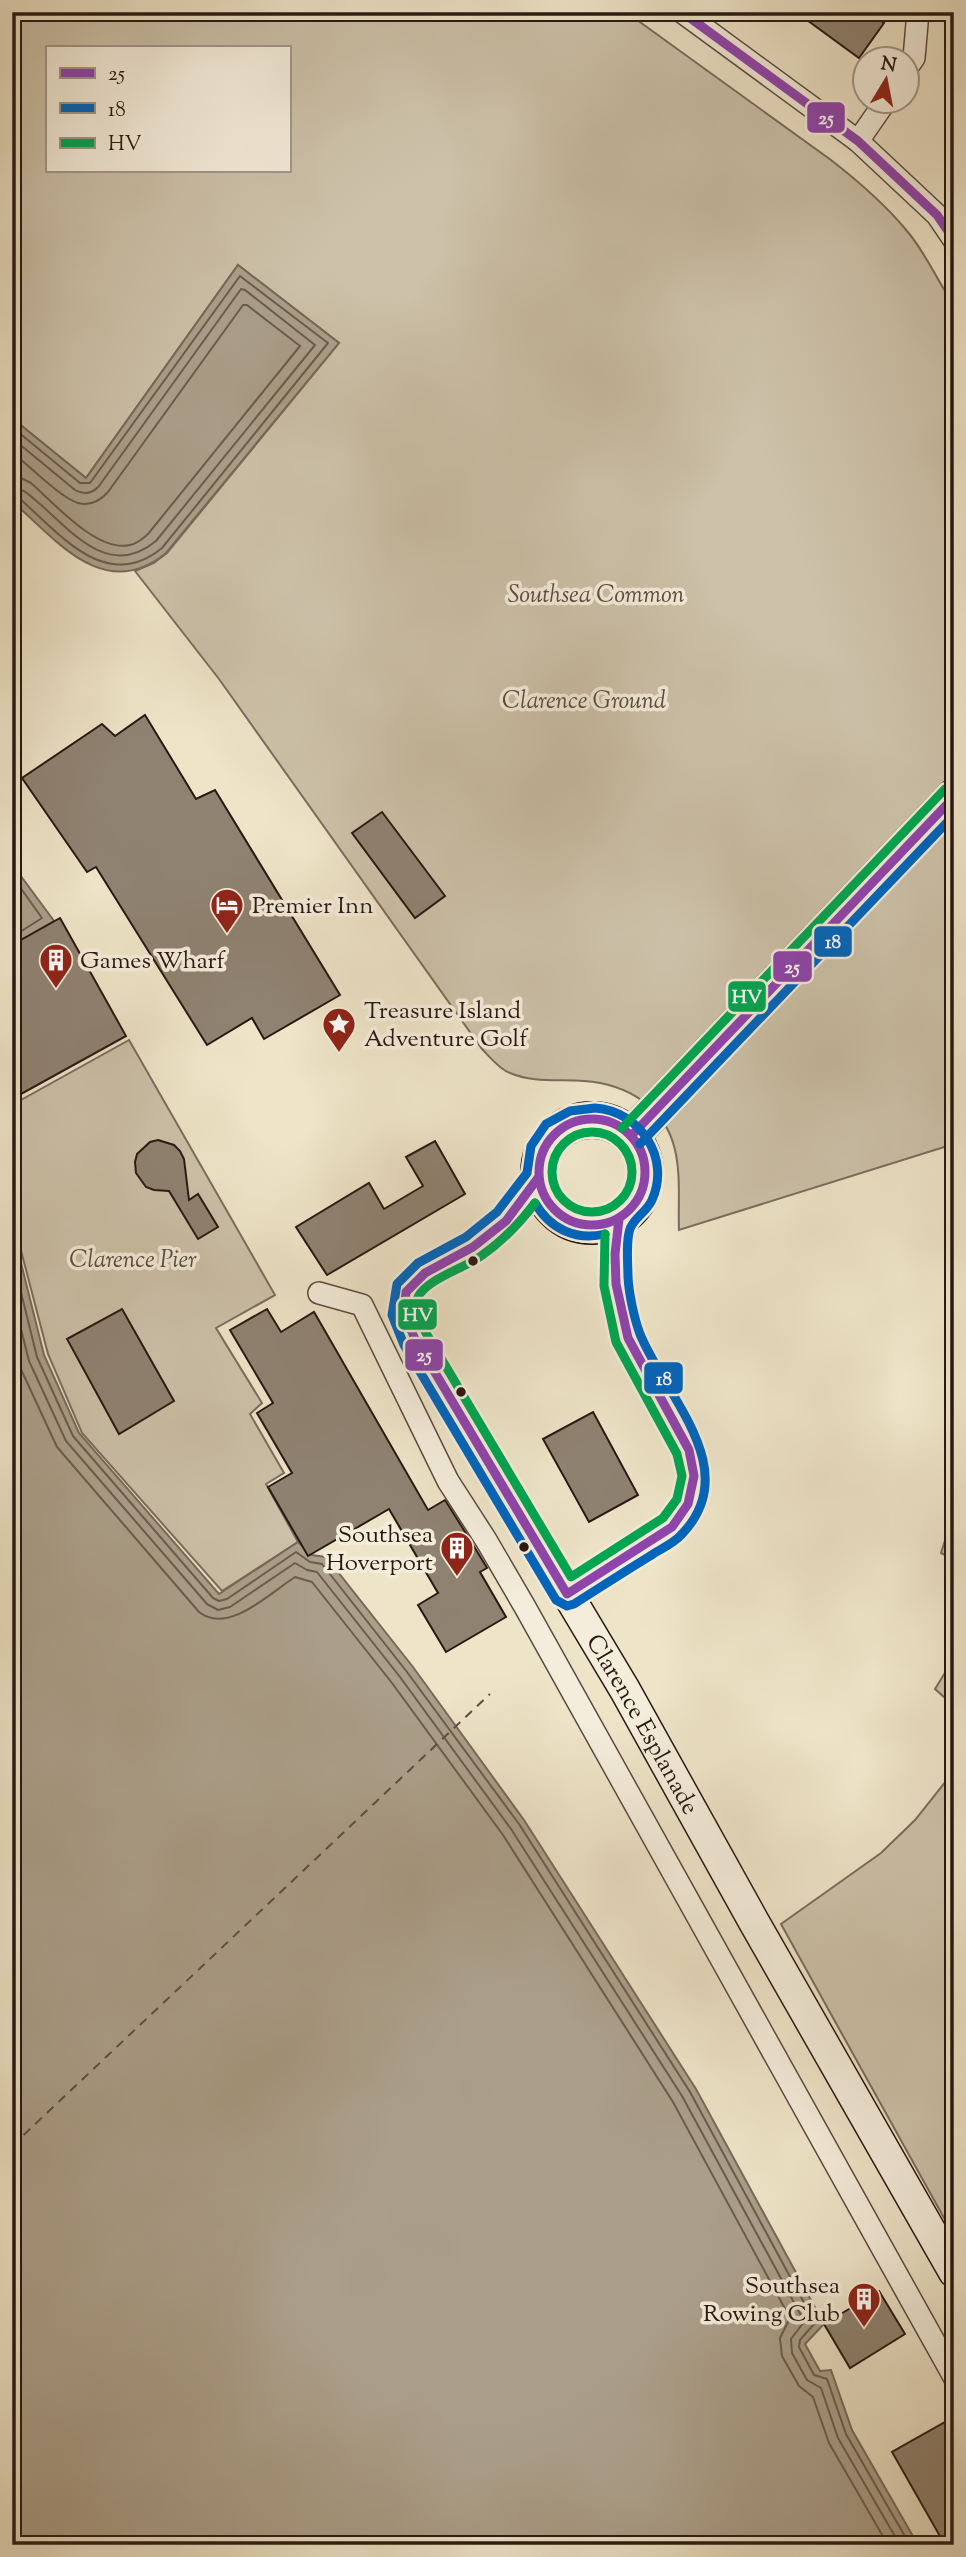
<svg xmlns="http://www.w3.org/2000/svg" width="966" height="2557" font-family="'Sorts Mill Goudy',serif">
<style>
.green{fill:#ccc1a9;stroke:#7a6c5e;stroke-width:2;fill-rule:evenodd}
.water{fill:#ab9f8a;stroke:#77695a;stroke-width:2}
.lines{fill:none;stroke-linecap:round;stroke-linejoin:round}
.shore{stroke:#6a5c4e;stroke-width:2}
.ferry{stroke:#5c4e42;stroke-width:2;stroke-dasharray:9 7;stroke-linecap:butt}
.building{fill:#8f8271;stroke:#281812;stroke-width:2}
.street-casing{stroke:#5a4b40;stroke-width:24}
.secondary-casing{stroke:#281812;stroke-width:33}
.primary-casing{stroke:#281812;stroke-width:38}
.street{stroke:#f4eddb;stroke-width:21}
.secondary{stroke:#f4eddb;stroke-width:30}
.primary{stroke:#eee4c8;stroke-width:35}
.bus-1-casing{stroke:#f4eddb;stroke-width:14}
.bus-2-casing{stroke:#f4eddb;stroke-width:14}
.bus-3-casing{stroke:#f4eddb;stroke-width:14}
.bus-1{stroke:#8e44ad;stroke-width:9}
.bus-2{stroke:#0065bd;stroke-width:9}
.bus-3{stroke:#00a651;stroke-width:9}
.bus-dot{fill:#281812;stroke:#f4eddb;stroke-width:2.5}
.labels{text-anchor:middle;stroke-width:7;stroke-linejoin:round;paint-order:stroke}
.park-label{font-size:24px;font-style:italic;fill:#594b3f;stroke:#f4eddb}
.poi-label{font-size:24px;fill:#281812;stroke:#f4eddb;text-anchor:start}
.street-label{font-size:24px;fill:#281812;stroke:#f4eddb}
.line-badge{stroke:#f4eddb;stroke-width:2.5}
.badge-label{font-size:19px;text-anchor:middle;font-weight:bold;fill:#fff}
</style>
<rect width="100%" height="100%" fill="#eee4c8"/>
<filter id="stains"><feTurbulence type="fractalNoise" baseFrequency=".00286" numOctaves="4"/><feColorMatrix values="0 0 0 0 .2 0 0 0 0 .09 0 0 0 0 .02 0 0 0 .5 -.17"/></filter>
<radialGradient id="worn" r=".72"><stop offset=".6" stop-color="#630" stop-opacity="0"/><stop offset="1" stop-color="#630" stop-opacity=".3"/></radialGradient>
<!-- green -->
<g class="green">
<path d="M12,12h614l205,148c27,21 54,44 76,71 19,22 30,50 47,74v839l-275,86c-1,-26 2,-55 -4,-80 -10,-44 -49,-66 -91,-69 -24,-2 -51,2 -74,-8 -11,-4 -20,-16 -28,-24l-263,-370 -84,-108 19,-8 13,-10 172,-210 -101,-78 -152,213 -74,-60zM47,47h242v123h-242z"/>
<path d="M129,1040l146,255 -59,33 46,75 -12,11 34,59 -18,11 32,58 -76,49 -140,-158 -34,-79 -36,-138v-111z"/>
<path d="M954,1512v48l-13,-7z"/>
<path d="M954,1658v48l-19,-17z"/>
<path d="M954,1771v465l-173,-312 100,-71 34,-33z"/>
</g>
<!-- water -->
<g class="water">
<path d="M238,265l101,78 -173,210c-61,50 -109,-12 -154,-52v-83l74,60z"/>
<path d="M12,864l42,57 -42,24z"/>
<path d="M12,1227l32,128 35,78 140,161 79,-52 14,13 14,2 87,110 111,153 172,269 128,235 -19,20 15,27 11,-1 21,60 66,115h-906z"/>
</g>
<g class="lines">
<!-- shore -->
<g class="shore">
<path d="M12,427l68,56h10l150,-207 88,67 -166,205c-56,46 -102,-14 -143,-50l-7,-1"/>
<path d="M12,438l63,52c9,5 17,4 24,-4l142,-197 4,1 70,55 -159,196c-46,38 -82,-7 -116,-37 -9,-7 -16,-16 -28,-16"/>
<path d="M12,452c15,12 50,47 66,51 12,3 22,-2 30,-11l135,-187h4l53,41 -152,188c-6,5 -11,10 -18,11 -33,8 -76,-42 -99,-62l-10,-5 -9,-1"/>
<path d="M12,876l30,42 -30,19"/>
<path d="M12,1256l25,101 36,79 140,162 6,3 8,-2 69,-47 14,10 12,2 85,108 112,152 171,268 124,229v3l-14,16 -1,7 15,28 13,4 19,55 64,111"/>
<path d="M12,1293l17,68 37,80 141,163 11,6 12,-3 65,-44 12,7 10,2 83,105 111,152 171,267 121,223v4l-12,16 1,14 15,27 14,8 17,50 62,107"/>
<path d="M12,1338l7,27 38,82 142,165c29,23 71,-19 96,-35l17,5 80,101 111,152 170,267 117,216 -10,20 2,18 17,30 14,11 16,46 59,102"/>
</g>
<!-- ferry -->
<path class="ferry" d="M12,2146l478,-452"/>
</g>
<!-- building -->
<g class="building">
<path d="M796,12h73l15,11 -25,35z"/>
<path d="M145,715l51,84 19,-9 125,205 -76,44 -12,-21 -45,27 -111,-178 -9,5 -65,-94 80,-54 13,12z"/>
<path d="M382,812l63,84 -30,22 -63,-85z"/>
<path d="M60,918l66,118 -114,63v-154z"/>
<path d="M158,1140l16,5 6,6 4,8 5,41 9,-6 20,33 -20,12 -29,-48 -15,-1 -8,-3 -10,-14 -1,-11 2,-8 13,-12z"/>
<path d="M435,1141l30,53 -138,81 -31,-48 73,-44 15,26 39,-23 -17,-29z"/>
<path d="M122,1309l52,92 -55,33 -52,-95z"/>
<path d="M267,1309l14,23 33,-20 114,198 17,-10 24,38 18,30 -7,4 26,45 -60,35 -28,-47 20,-12 -49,-84 -81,47 -40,-69 24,-14 -35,-60 16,-10 -43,-73z"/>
<path d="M593,1412l45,83 -49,27 -46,-83z"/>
<path d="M879,2291l26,43 -55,34 -26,-44z"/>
<path d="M954,2417v128h-9l-53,-93z"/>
</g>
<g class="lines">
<defs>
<g id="street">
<path d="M682,12l176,129 79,74 17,25"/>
<path d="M906,69l8,-11 4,-46"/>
<path d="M858,141l27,-39"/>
<path d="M319,1293l43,12 86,176 38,59 39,67 429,770"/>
</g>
<g id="secondary">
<path id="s1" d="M538,1178l-32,43 -33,26 -48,26 -19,19 -2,22 11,25 210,351 129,232 200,350"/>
<path d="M567,1594l105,-67 16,-23 6,-28 -5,-26 -61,-112 -12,-54 -1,-30 4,-35"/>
</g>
<g id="primary">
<circle cx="592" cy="1173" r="53"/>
<path d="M631,1136l323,-339"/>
</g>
</defs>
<!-- street casing -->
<use href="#street" class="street-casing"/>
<!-- secondary casing -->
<use href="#secondary" class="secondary-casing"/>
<!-- primary casing -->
<use href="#primary" class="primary-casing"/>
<!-- street -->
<use href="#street" class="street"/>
<!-- secondary -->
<use href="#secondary" class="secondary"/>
<!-- primary -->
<use href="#primary" class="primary"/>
<defs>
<g id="bus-1">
<path d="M682,12l176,129 79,74 17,25"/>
<circle cx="592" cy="1172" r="53"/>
<path d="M631,1136l323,-339"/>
<path d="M538,1178l-32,43 -33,26 -48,26 -19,19 -2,22 11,25 152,255 105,-67 16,-23 6,-28 -5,-26 -61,-112 -12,-54 -1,-30 4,-35"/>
</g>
<g id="bus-2">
<path d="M595,1108c45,3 76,50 57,92 -5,11 -15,16 -20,25 -7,9 -4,40 -4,52 1,17 6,41 12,57 25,62 105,136 41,201 -8,9 -21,14 -31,21 -26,16 -51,32 -76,48l-7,2 -11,-6 -152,-255 -12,-30 5,-31 21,-21 48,-26 31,-25 30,-39 4,-27 15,-22 24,-13z"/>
<path d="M640,1144l314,-329"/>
<path d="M535,1203c15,26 41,38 70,31"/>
</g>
<g id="bus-3">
<path d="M622,1128l323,-339"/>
<circle cx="592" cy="1172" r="40"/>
<path d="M535,1203c-16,21 -32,38 -54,53 -16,12 -54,23 -63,41 -6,12 3,26 8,36l145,244 92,-59 14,-19 5,-23 -5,-22 -61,-112 -12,-56 1,-52"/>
</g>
</defs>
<!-- bus-1 casing -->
<use href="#bus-1" class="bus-1-casing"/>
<!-- bus-2 casing -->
<use href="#bus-2" class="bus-2-casing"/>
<!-- bus-3 casing -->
<use href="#bus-3" class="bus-3-casing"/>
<!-- bus-1 -->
<use href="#bus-1" class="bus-1"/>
<!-- bus-2 -->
<use href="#bus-2" class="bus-2"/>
<!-- bus-3 -->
<use href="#bus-3" class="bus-3"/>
</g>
<!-- icons -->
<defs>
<symbol id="hotel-pin" viewBox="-11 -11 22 30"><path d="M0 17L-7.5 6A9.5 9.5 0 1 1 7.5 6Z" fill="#8f2418" stroke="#f4eddb"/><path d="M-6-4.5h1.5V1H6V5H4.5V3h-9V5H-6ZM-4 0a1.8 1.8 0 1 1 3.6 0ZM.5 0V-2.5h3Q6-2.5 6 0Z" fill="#fff"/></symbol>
<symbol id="building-pin" viewBox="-11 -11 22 30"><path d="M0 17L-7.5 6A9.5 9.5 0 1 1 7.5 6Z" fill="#8f2418" stroke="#f4eddb"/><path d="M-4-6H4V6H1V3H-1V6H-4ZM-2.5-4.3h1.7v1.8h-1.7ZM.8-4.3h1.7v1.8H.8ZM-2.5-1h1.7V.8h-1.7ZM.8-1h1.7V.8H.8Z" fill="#fff"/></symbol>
<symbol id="sight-pin" viewBox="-11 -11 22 30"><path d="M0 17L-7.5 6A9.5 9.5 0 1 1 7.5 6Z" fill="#8f2418" stroke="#f4eddb"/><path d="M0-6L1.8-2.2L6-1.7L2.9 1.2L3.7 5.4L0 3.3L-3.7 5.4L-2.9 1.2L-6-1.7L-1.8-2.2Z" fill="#fff"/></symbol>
</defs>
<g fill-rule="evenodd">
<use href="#hotel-pin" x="208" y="886" width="38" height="52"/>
<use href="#building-pin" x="37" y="941" width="38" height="52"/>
<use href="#sight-pin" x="320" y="1005" width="38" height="52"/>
<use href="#building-pin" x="438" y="1529" width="38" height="52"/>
<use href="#building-pin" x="845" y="2280" width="38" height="52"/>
</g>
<!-- markers -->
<g class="bus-dot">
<circle cx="473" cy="1261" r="6"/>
<circle cx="461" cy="1392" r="6"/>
<circle cx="524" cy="1547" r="6"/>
</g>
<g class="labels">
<!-- park labels -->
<g class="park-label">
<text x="596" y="602">Southsea Common</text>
<text x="584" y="708">Clarence Ground</text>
<text x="133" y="1267">Clarence Pier</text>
</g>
<!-- poi labels -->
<g class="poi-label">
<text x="252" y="913">Premier Inn</text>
<text x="80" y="968">Games Wharf</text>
<text x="364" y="1018">Treasure Island<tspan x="364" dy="28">Adventure Golf</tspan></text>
<text x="433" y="1542" text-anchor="end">Southsea<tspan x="433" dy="28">Hoverport</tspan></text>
<text x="840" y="2293" text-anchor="end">Southsea<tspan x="840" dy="28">Rowing Club</tspan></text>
</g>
<!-- street labels -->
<g class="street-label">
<text dy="8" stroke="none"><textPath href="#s1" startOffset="674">Clarence Esplanade</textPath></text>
</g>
</g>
<g class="line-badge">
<rect x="806" y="101" width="40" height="33" rx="7" fill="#8e44ad"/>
<rect x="813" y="925" width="40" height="33" rx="7" fill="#0065bd"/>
<rect x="772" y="950" width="41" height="33" rx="7" fill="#8e44ad"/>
<rect x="727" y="980" width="40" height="33" rx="7" fill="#00a651"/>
<rect x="397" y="1298" width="41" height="33" rx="7" fill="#00a651"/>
<rect x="404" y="1338" width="40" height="34" rx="7" fill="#8e44ad"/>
<rect x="643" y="1361" width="41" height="34" rx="7" fill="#0065bd"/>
</g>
<g class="badge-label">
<text x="826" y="124">25</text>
<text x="833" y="948">18</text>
<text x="792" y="973">25</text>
<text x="747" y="1003">HV</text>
<text x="418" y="1321">HV</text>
<text x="424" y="1361">25</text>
<text x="664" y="1385">18</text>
</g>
<!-- margin -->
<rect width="966" height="2557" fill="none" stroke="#eee4c8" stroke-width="42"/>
<rect x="14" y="14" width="938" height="2529" fill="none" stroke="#281812" stroke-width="3.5"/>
<rect x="21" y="21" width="924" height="2515" fill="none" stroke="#281812" stroke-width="2"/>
<!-- legend -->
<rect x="46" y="46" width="245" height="126" fill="#f4eddb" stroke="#a2988b" stroke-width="2"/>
<rect x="60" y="68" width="35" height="10" fill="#8e44ad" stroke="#a2988b" stroke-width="2"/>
<text x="108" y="80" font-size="21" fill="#281812">25</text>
<rect x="60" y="103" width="35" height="10" fill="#0065bd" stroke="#a2988b" stroke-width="2"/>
<text x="108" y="116" font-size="21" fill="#281812">18</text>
<rect x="60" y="138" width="35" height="10" fill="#00a651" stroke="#a2988b" stroke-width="2"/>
<text x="108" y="150" font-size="21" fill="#281812">HV</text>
<!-- north arrow -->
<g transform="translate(886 80) rotate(10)"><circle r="33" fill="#f4eddb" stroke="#a2988b" stroke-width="2"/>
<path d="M0-5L12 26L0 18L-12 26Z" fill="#8f2418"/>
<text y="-10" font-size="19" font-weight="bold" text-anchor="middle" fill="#281812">N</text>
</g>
<rect width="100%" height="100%" filter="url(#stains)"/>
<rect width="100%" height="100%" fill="url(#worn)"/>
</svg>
